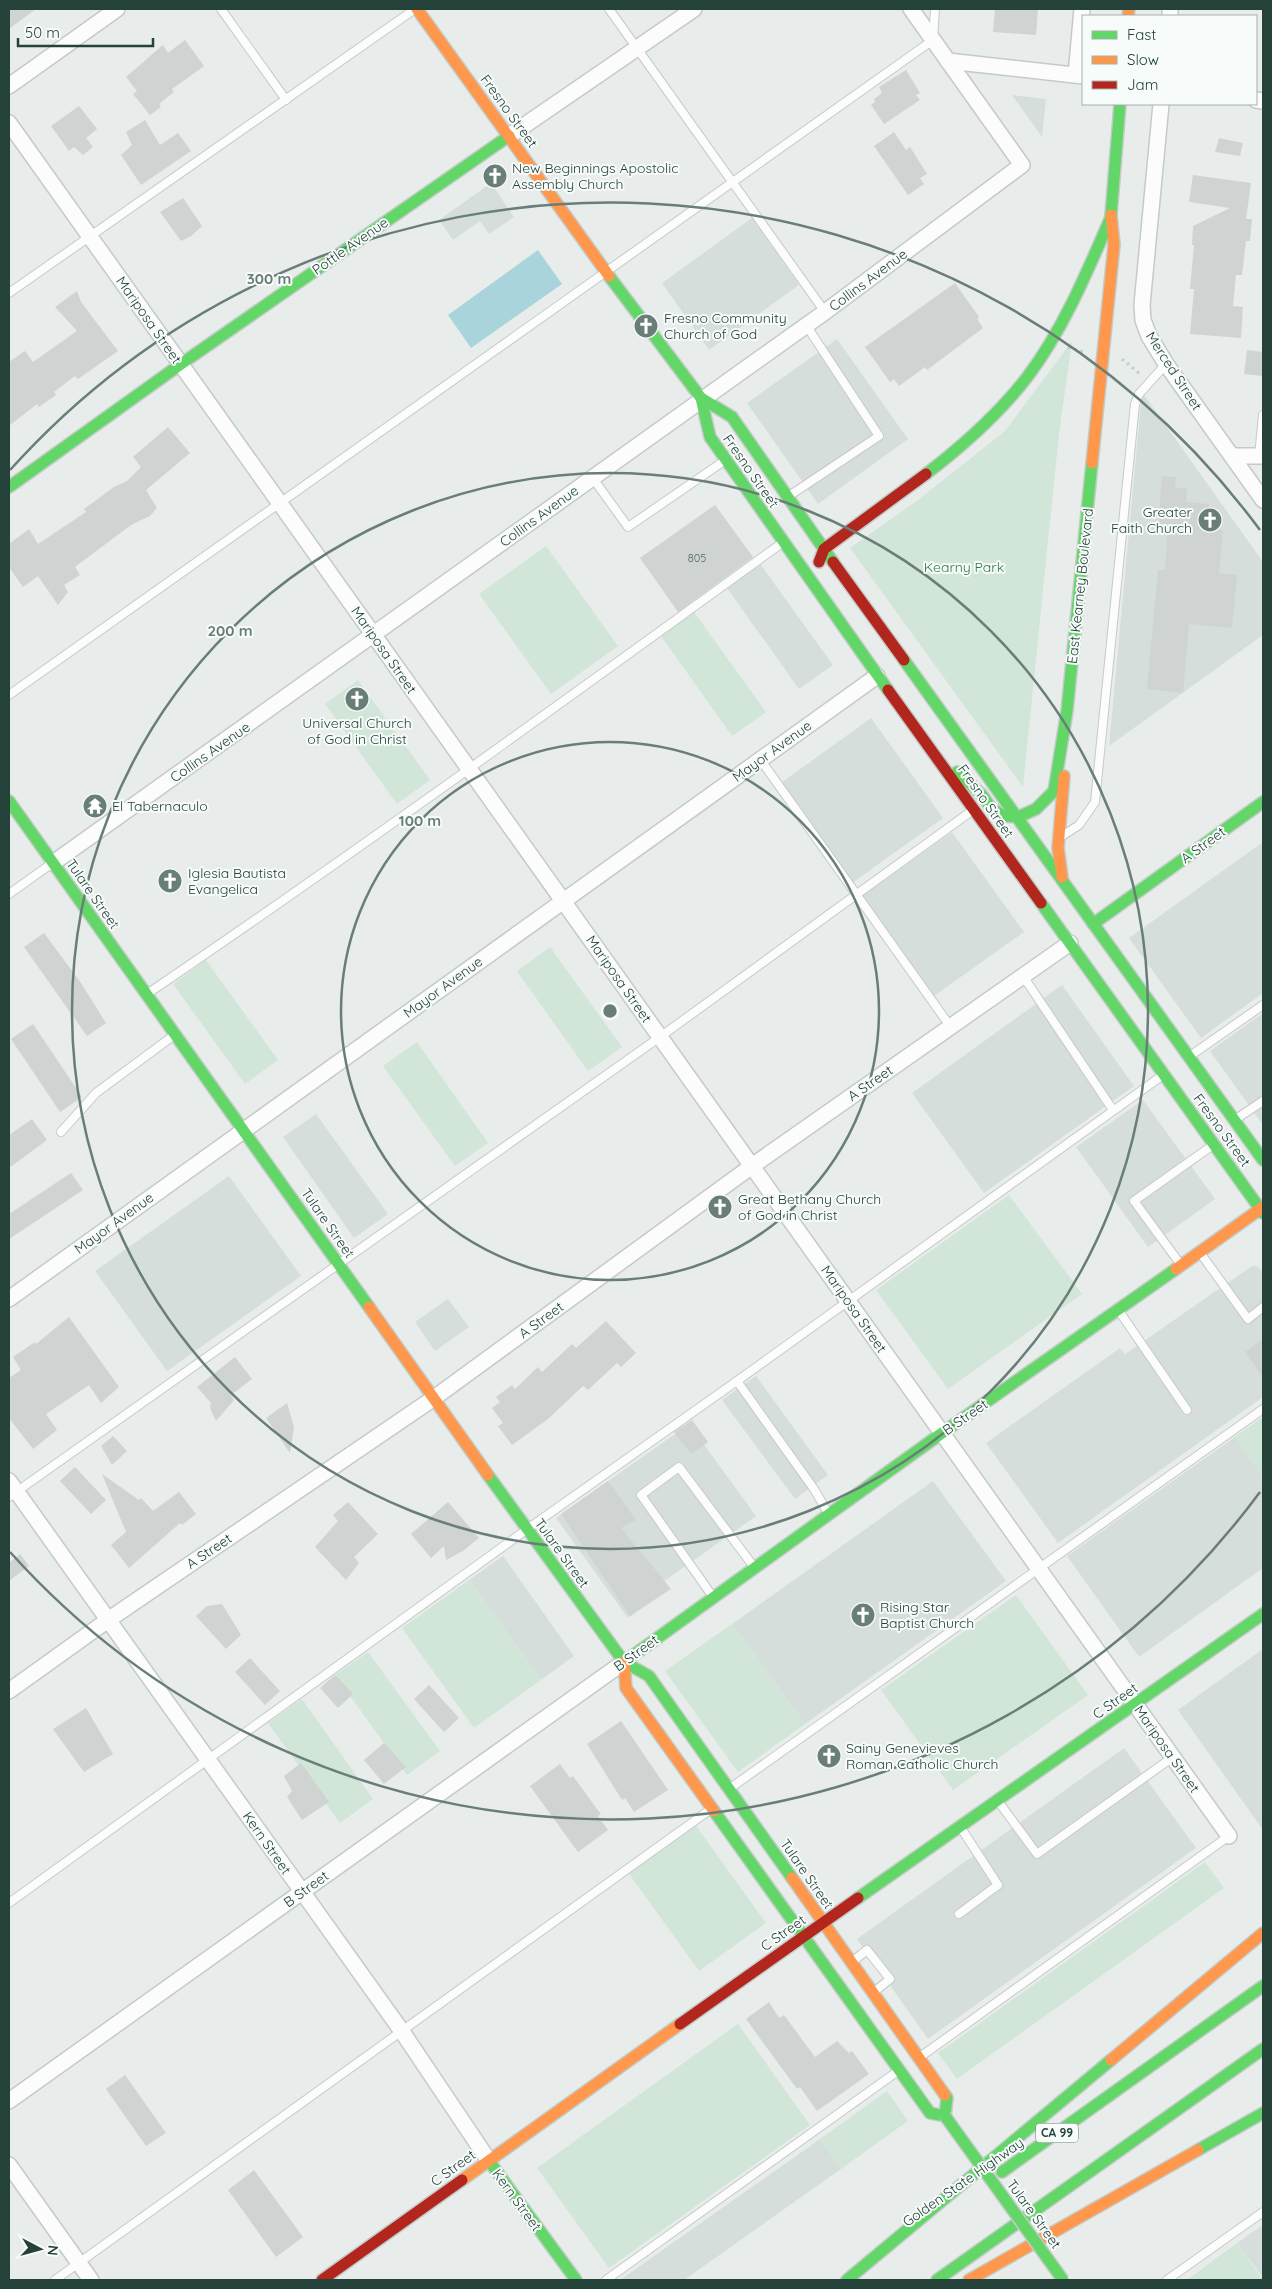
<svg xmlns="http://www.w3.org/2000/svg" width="1272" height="2289" font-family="Quicksand,sans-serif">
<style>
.built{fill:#d6dedb}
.green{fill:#d1e6d8}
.water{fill:#a9d4db}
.building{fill:#cfd4d2}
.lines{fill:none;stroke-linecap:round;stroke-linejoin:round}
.lane-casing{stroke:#c5cac8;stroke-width:10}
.street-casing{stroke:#c5cac8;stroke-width:18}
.fast-casing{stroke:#c3cbc8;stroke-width:14}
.slow-casing{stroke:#c3cbc8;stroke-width:14}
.jam-casing{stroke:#c3cbc8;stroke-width:14}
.path{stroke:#c3ccca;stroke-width:3;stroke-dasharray:2.5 4;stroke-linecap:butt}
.lane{stroke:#fcfcfc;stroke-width:8}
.street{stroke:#fcfcfc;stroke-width:15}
.fast{stroke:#63d668;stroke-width:11}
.slow{stroke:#ff974d;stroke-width:11}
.jam{stroke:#b3261e;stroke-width:11}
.fast-bridge-casing{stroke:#c3cbc8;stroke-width:14;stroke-linecap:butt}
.fast-bridge{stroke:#63d668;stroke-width:11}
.ring{fill:none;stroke:#697e78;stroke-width:2.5}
.labels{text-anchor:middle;stroke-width:4;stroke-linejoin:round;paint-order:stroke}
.number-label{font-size:11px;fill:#506761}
.shield{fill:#f7fbf9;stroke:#637a73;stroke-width:1}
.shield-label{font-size:12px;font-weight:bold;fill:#24423a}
.street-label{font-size:14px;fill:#24423a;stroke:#f7fbf9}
.poi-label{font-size:14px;fill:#24423a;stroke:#f7fbf9;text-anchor:start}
.park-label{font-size:14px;fill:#2d7a4b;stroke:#f7fbf9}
.centre{fill:#697e78;stroke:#f7fbf9;stroke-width:2.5}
.ring-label{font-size:15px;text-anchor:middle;font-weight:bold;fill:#697e78;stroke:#f7fbf9;stroke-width:4;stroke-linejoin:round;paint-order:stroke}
</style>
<rect width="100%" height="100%" fill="#e8edeb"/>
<!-- built -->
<g class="built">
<path d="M1012,95l34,4 -4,38z"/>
<path d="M491,183l23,34 -25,17 -9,-13 -27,19 -14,-20z"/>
<path d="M752,218l47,67 -90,65 -47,-67z"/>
<path d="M837,339l71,100 -90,65 -71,-101z"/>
<path d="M1142,392l121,170v73l-154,111z"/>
<path d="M761,565l72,100 -34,24 -72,-101z"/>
<path d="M871,718l72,100 -91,65 -71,-100z"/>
<path d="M952,832l72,100 -90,64 -72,-100z"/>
<path d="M1263,842v151l-62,45 -72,-100z"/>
<path d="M1062,985l72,101 -150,107 -72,-100z"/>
<path d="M1263,1013v112l-53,-74z"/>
<path d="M1143,1100l72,99 -67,48 -72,-100z"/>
<path d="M316,1114l72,100 -34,24 -71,-101z"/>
<path d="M229,1176l72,100 -134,95 -72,-100z"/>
<path d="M1252,1266h5l6,6v125l-205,146 -72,-100 134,-95 5,6z"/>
<path d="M448,1299l21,28 -34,24 -20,-29z"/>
<path d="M756,1376l72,99 -33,24 -73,-99z"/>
<path d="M689,1424l67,92 -100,71 5,7 -33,24 -72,-100z"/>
<path d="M1235,1437l28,40v91l-124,89 -72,-101z"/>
<path d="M933,1481l73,100 -201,143 -73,-100z"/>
<path d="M503,1556l71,100 -33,24 -72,-100z"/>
<path d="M1263,1649v181l-85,-120z"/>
<path d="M1124,1748l72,100 -268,191 -71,-100z"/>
<path d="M820,2139l21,30 -157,111h-64z"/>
<path d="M1263,2225v53l-26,-35z"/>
</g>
<!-- green -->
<g class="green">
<path d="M1072,341l-13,93 -36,353 -173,-239 68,-48 87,-69z"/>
<path d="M546,546l72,100 -67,48 -72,-100z"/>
<path d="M694,612l72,100 -34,24 -71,-100z"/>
<path d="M358,680l72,100 -33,24 -72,-100z"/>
<path d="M550,947l72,100 -34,24 -71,-100z"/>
<path d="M206,960l72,100 -33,24 -72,-100z"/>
<path d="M417,1042l71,101 -33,23 -72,-100z"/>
<path d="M1009,1195l73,99 -134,95 -72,-99z"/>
<path d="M1263,1417v60l-28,-40z"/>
<path d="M469,1580l72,100 -67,48 -72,-100z"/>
<path d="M1016,1595l72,100 -135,95 -72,-100z"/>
<path d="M732,1624l73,100 -67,48 -73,-101z"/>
<path d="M368,1652l72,99 -33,24 -72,-100z"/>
<path d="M302,1699l71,100 -33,24 -72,-100z"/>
<path d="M694,1823l72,100 -67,48 -72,-100z"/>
<path d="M1205,1862l19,26 -267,191 -19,-26z"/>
<path d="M738,2024l72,101 -201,143 -72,-100z"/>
<path d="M887,2091l21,30 -67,48 -21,-30z"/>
<path d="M1237,2243l26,37h-76z"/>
</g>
<!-- water -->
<path class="water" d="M538,250l24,34 -91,64 -23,-33z"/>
<!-- building -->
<g class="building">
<path d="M9,9h27l-27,20z"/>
<path d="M995,9h43l-2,26 -43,-3z"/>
<path d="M185,40l19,26 -32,23 2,3 -15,12 2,3 -11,8 -17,-21 4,-3 -11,-14 37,-32 5,8z"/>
<path d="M906,70l14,23 -4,2 4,5 -36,24 -13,-19 4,-3 -1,-3 8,-6 -3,-6z"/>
<path d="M79,106l18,23 -11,9 7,9 -10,8 -9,-8 -5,4 -18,-25z"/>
<path d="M145,120l15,25 18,-12 13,18 -50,34 -20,-30 11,-10 -6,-13z"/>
<path d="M894,132l12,18 4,-3 17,27 -7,4 4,6 -16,11 -34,-49z"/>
<path d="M1219,138l24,5 -3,13 -25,-4z"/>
<path d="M1193,175l58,8 -5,36h6l-2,22h-4l-4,34h-6l-3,31 10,1 -2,31 -51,-4 4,-45h-4l4,-44h-2l1,-19 37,-18 -41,-6z"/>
<path d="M183,198l19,28 -11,10 -10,5 -21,-29z"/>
<path d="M955,283l24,34 -2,2 6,9 -56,42 -2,-3 -26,19 -5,-7 -4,3 -25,-35z"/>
<path d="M77,291l4,11 37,49 -40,28 -3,-3 -21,16 2,3 -17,12 -2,-3 -28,22v-64l16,-11 8,11 44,-31 -22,-24z"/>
<path d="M1247,350l16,2v24l-19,-2z"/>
<path d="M168,427l22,26 -44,37 11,18 -7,8 -19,9 -56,42 5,8 -16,10 4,7 -10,13 -20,-29 -15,11 -14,-20v-23l20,-15 9,15 48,-32 -2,-3 30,-22 13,-6 14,-14 -8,-10z"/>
<path d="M1162,476l14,1 -1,11h12l-1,14 23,2 -2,25 16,1 -4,43 18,2 -5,53 -43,-4 -6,69 -36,-4 11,-119h7l3,-44h-10z"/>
<path d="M715,505l38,52 -75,55 -38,-54z"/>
<path d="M44,933l37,50 25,40 -19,13 -63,-89z"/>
<path d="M33,1024l49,73 -22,15 -49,-73z"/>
<path d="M32,1119l15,21 -38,28v-33z"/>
<path d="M71,1173l12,17 -74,49v-25z"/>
<path d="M69,1317l50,70 -18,16 -12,-18 -43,29 11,16 -24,19 -24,-31v-40l12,-8 -8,-13 22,-15 1,2z"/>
<path d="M606,1321l30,32 -15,14 -4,-4 -29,27 -5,-4 -35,33 -36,26 -14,-19 5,-3 -11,-15 8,-6 -4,-5 16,-12 3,4 23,-22 4,5 30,-28 4,4z"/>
<path d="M1263,1339v38l-18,-25z"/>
<path d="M235,1357l17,22 -21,16 3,5 -18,21 -6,-13 1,-5 -14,-16z"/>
<path d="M287,1403l7,24 -4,26 -24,-35z"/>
<path d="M692,1420l16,22 -17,12 -17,-22z"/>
<path d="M113,1436l14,15 -15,14 -11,-19z"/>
<path d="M75,1467l31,33 -15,14 -31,-33z"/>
<path d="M102,1474l37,26 2,-2 12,13 26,-19 17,22 -14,11 -2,-2 -51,45 -18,-23 15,-13z"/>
<path d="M608,1481l28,39 -15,8 50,61 -41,27 -69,-102z"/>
<path d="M348,1502l30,32 -24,23 5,6 -13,17 -31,-33 23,-26 -5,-6z"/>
<path d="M448,1502l31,36 -16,13 -17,9 -2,-14 -13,12 -20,-24z"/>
<path d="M20,1554l9,12 -20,15v-18z"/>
<path d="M222,1604l19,31 -15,14 -30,-33 11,-10z"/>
<path d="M250,1658l30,33 -15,14 -30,-33z"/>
<path d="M335,1675l18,19 -15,14 -18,-20z"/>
<path d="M429,1685l30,33 -15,14 -30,-33z"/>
<path d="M86,1708l27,46 -29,18 -31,-43z"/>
<path d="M621,1721l47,69 -34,22 -9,-14 -3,2 -35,-56z"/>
<path d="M384,1743l22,24 -22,17 -20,-24z"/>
<path d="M301,1763l28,39 -27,18 -15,-23 5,-6 -8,-15z"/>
<path d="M560,1764l10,14 3,-2 27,37 1,1 -3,2 10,14 -30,22 -48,-66z"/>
<path d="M769,2002l10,16 5,-3 31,42 22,-16 12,12 3,-2 17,23 -52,37 -17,-24 -3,2 -51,-70z"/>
<path d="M125,2075l41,58 -20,13 -40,-57z"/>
<path d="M254,2170l49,67 -27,20 -48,-67z"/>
</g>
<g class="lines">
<defs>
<g id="lane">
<path d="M221,9l65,91"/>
<path d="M609,9l216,303"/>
<path d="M9,293l406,-284"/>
<path d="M1259,456l4,-41"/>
<path d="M592,477l36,50 96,-66"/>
<path d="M789,496l90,-60 -73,-111"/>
<path d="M9,695l924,-655 2,-31"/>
<path d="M760,759l190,267"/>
<path d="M1062,836l17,-11 16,-23 40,-398 4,-10 27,-30"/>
<path d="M9,894l42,-30"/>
<path d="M1023,976l90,134"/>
<path d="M147,994c215,-146 425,-299 635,-451"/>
<path d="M1190,1056l73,-51"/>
<path d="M1236,1119l27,-18"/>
<path d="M61,1132l35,-39 77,-57"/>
<path d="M1201,1254l47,65 15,-12"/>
<path d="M1181,1265l-47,-64 79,-56"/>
<path d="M1119,1311l68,99"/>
<path d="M737,1381l77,108 14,24"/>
<path d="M9,1497l651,-460 313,-227"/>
<path d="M713,1597l-72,-102 38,-28 75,100"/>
<path d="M729,1789l534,-380"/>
<path d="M998,1801l39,53 136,-97"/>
<path d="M9,1903l517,-373 211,-149 426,-306"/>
<path d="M959,1914l39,-29 -37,-57"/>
<path d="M853,1961l14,-11 23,29 -16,13"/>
<path d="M920,2057l309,-221"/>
<path d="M55,2280l656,-471"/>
<path d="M606,2280l292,-209"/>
<path d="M1167,2280l96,-68"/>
</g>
<g id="street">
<path d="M1170,16v-7"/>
<path d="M948,61l135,15"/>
<path d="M1076,75l6,-66"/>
<path d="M9,86l108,-77"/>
<path d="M1256,100l7,1"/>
<path d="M1161,104l-19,201 1,15 6,16 17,28 97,136"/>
<path d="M9,123l1220,1713"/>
<path d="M509,136l185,-127"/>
<path d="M1232,456h31"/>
<path d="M53,863l772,-551 197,-147 -111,-156"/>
<path d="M9,1299l868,-623"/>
<path d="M9,1481l392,549 88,131"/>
<path d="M9,1691l99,-71 326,-222 318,-232 318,-223"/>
<path d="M9,2101l615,-439"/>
<path d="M9,2165l82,115"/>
</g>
<g id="fast">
<path d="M1111,215l9,-111"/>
<path d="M609,276l92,122 31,19 101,145"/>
<path d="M701,398l9,39 178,253"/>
<path d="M926,474c38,-29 73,-60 102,-98 36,-48 59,-104 83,-159"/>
<path d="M9,487l172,-123 328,-228"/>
<path d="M904,660l359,500"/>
<path d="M957,772l25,23 10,14 13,7 13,1 18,-8 18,-18 13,-80 25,-248"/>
<path d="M9,801c119,169 241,336 360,506"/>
<path d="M1041,903l222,310"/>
<path d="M1093,924l170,-122"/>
<path d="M488,1475l136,187 25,14 143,202"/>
<path d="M624,1662l318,-229 234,-164"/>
<path d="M714,1811l216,302 15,3 2,-18 -2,-3"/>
<path d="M858,1898l405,-284"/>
<path d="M1198,2150l65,-37"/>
<path d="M489,2161l87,119"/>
<path d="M1002,2172l261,-186"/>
<path d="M847,2280l264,-220"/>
<path d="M937,2280l326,-231"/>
</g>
<g id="slow">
<path d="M417,9l192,267"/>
<path d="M1128,16l1,-7"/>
<path d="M1092,463l22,-218 -3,-30"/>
<path d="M1062,877l-4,-29 6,-72"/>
<path d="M1176,1269l87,-62"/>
<path d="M369,1307l119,168"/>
<path d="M624,1662l2,26 88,123"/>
<path d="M792,1878l153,217"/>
<path d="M1111,2060l152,-127"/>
<path d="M462,2180l218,-156"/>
<path d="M969,2280l229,-130"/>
</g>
<g id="jam">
<path d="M819,562l5,-13 102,-75"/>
<path d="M833,562l71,98"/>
<path d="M888,690l153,213"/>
<path d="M680,2024l178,-126"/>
<path d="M322,2280l140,-100"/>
</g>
</defs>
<!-- lane casing -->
<use href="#lane" class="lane-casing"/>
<!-- street casing -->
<use href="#street" class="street-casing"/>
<!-- fast casing -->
<use href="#fast" class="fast-casing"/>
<!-- slow casing -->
<use href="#slow" class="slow-casing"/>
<!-- jam casing -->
<use href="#jam" class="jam-casing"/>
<!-- path -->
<g class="path">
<path d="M1068,347l16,5"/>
<path d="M1122,359l18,15"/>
</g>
<!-- lane -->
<use href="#lane" class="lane"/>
<!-- street -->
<use href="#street" class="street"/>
<!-- fast -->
<use href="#fast" class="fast"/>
<!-- slow -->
<use href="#slow" class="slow"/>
<!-- jam -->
<use href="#jam" class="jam"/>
<defs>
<path id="fast-bridge" d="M945,2116l118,164"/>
</defs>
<!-- fast-bridge casing -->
<use href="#fast-bridge" class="fast-bridge-casing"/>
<!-- fast-bridge -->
<use href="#fast-bridge" class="fast-bridge"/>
</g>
<!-- distance rings -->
<g class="ring">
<circle cx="610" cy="1011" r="269"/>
<circle cx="610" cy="1011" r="538"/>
<path d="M1260 1492A808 808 0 0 1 10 1552M10 470A808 808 0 0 1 1260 530"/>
</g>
<!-- icons -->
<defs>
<symbol id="church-disc" viewBox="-11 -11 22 22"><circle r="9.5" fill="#697e78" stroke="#f7fbf9"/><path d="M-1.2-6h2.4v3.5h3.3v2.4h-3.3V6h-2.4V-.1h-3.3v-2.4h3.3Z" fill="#fff"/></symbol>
<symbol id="temple-disc" viewBox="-11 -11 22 22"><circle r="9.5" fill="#697e78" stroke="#f7fbf9"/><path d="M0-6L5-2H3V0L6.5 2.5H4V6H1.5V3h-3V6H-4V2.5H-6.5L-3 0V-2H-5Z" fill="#fff"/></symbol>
</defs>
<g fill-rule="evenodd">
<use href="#church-disc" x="481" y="162" width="28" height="28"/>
<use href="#church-disc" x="632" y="312" width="28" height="28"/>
<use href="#church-disc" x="1196" y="506" width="28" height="28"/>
<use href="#church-disc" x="343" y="685" width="28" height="28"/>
<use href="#temple-disc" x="81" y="792" width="28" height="28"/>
<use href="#church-disc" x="156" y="867" width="28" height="28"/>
<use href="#church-disc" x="706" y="1193" width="28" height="28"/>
<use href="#church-disc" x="849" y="1601" width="28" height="28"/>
<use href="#church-disc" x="815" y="1742" width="28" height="28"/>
</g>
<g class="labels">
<!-- number labels -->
<g class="number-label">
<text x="697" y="562">805</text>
</g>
<!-- shield labels -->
<rect class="shield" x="1036" y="2123.5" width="42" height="19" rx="4"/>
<g class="shield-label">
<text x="1057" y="2137">CA 99</text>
</g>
<!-- street labels -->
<g class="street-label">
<text transform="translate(509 111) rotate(54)" y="5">Fresno Street</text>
<text transform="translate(350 246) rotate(-35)" y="5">Pottle Avenue</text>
<text transform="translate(868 280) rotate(-37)" y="5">Collins Avenue</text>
<text transform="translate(149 320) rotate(55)" y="5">Mariposa Street</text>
<text transform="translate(1174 371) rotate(57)" y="5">Merced Street</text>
<text transform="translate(751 471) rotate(55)" y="5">Fresno Street</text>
<text transform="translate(539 516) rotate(-36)" y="5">Collins Avenue</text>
<text transform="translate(1080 586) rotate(-84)" y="5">East Kearney Boulevard</text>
<text transform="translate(384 650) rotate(55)" y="5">Mariposa Street</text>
<text transform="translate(772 751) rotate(-36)" y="5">Mayor Avenue</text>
<text transform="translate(210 752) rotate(-35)" y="5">Collins Avenue</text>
<text transform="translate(986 801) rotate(55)" y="5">Fresno Street</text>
<text transform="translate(1203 845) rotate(-36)" y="5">A Street</text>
<text transform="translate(93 894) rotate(55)" y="5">Tulare Street</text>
<text transform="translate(619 979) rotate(55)" y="5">Mariposa Street</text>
<text transform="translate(443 987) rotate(-36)" y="5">Mayor Avenue</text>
<text transform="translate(870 1083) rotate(-35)" y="5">A Street</text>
<text transform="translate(1222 1130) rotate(54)" y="5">Fresno Street</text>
<text transform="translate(114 1223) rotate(-36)" y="5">Mayor Avenue</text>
<text transform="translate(328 1223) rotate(55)" y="5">Tulare Street</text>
<text transform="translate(854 1309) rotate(55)" y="5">Mariposa Street</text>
<text transform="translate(541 1320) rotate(-36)" y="5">A Street</text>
<text transform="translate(965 1417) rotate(-35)" y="5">B Street</text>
<text transform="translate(209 1551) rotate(-34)" y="5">A Street</text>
<text transform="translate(562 1553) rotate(54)" y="5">Tulare Street</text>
<text transform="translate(636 1653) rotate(-36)" y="5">B Street</text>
<text transform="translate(1115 1701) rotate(-35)" y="5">C Street</text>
<text transform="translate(1167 1749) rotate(55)" y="5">Mariposa Street</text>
<text transform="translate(267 1843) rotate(55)" y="5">Kern Street</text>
<text transform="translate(807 1874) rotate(55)" y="5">Tulare Street</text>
<text transform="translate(306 1889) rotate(-36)" y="5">B Street</text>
<text transform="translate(783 1933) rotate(-35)" y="5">C Street</text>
<text transform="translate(453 2168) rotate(-36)" y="5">C Street</text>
<text transform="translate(963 2182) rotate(-35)" y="5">Golden State Highway</text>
<text transform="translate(517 2200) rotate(54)" y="5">Kern Street</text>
<text transform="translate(1034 2214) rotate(54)" y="5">Tulare Street</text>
</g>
<!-- poi labels -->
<g class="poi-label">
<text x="512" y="173">New Beginnings Apostolic<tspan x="512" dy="16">Assembly Church</tspan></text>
<text x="664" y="323">Fresno Community<tspan x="664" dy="16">Church of God</tspan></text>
<text x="1192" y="517" text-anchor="end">Greater<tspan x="1192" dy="16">Faith Church</tspan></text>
<text x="357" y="728" text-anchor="middle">Universal Church<tspan x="357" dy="16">of God in Christ</tspan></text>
<text x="112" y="811">El Tabernaculo</text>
<text x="188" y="878">Iglesia Bautista<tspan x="188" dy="16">Evangelica</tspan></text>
<text x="738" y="1204">Great Bethany Church<tspan x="738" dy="16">of God in Christ</tspan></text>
<text x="880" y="1612">Rising Star<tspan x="880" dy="16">Baptist Church</tspan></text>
<text x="846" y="1753">Sainy Genevieves<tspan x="846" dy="16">Roman Catholic Church</tspan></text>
</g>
<!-- park labels -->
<g class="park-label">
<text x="964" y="572">Kearny Park</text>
</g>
</g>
<circle cx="610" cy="1011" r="8" class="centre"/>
<g class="ring-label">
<text x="269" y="284">300 m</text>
<text x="230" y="636">200 m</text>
<text x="420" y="826">100 m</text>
</g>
<!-- border -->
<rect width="1272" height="2289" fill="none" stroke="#24423a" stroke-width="20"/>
<!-- legend -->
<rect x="1082" y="15" width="175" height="90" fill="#f7fbf9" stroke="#a3b1ad"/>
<rect x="1092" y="31" width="25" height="8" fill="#63d668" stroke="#a3b1ad"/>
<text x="1127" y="40" font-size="15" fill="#24423a">Fast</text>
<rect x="1092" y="56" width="25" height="8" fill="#ff974d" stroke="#a3b1ad"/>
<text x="1127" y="65" font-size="15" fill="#24423a">Slow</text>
<rect x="1092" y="81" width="25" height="8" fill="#b3261e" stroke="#a3b1ad"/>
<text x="1127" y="90" font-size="15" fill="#24423a">Jam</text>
<!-- north arrow -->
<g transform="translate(40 2249) rotate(96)" stroke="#f7fbf9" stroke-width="4" paint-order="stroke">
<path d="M0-4L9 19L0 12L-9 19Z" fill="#24423a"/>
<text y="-8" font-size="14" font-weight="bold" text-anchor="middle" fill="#24423a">N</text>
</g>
<!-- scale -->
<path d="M18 38v8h135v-8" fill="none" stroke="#24423a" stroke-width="2.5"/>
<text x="25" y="38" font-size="15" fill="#24423a" stroke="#f7fbf9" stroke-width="4" paint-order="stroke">50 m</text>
</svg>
